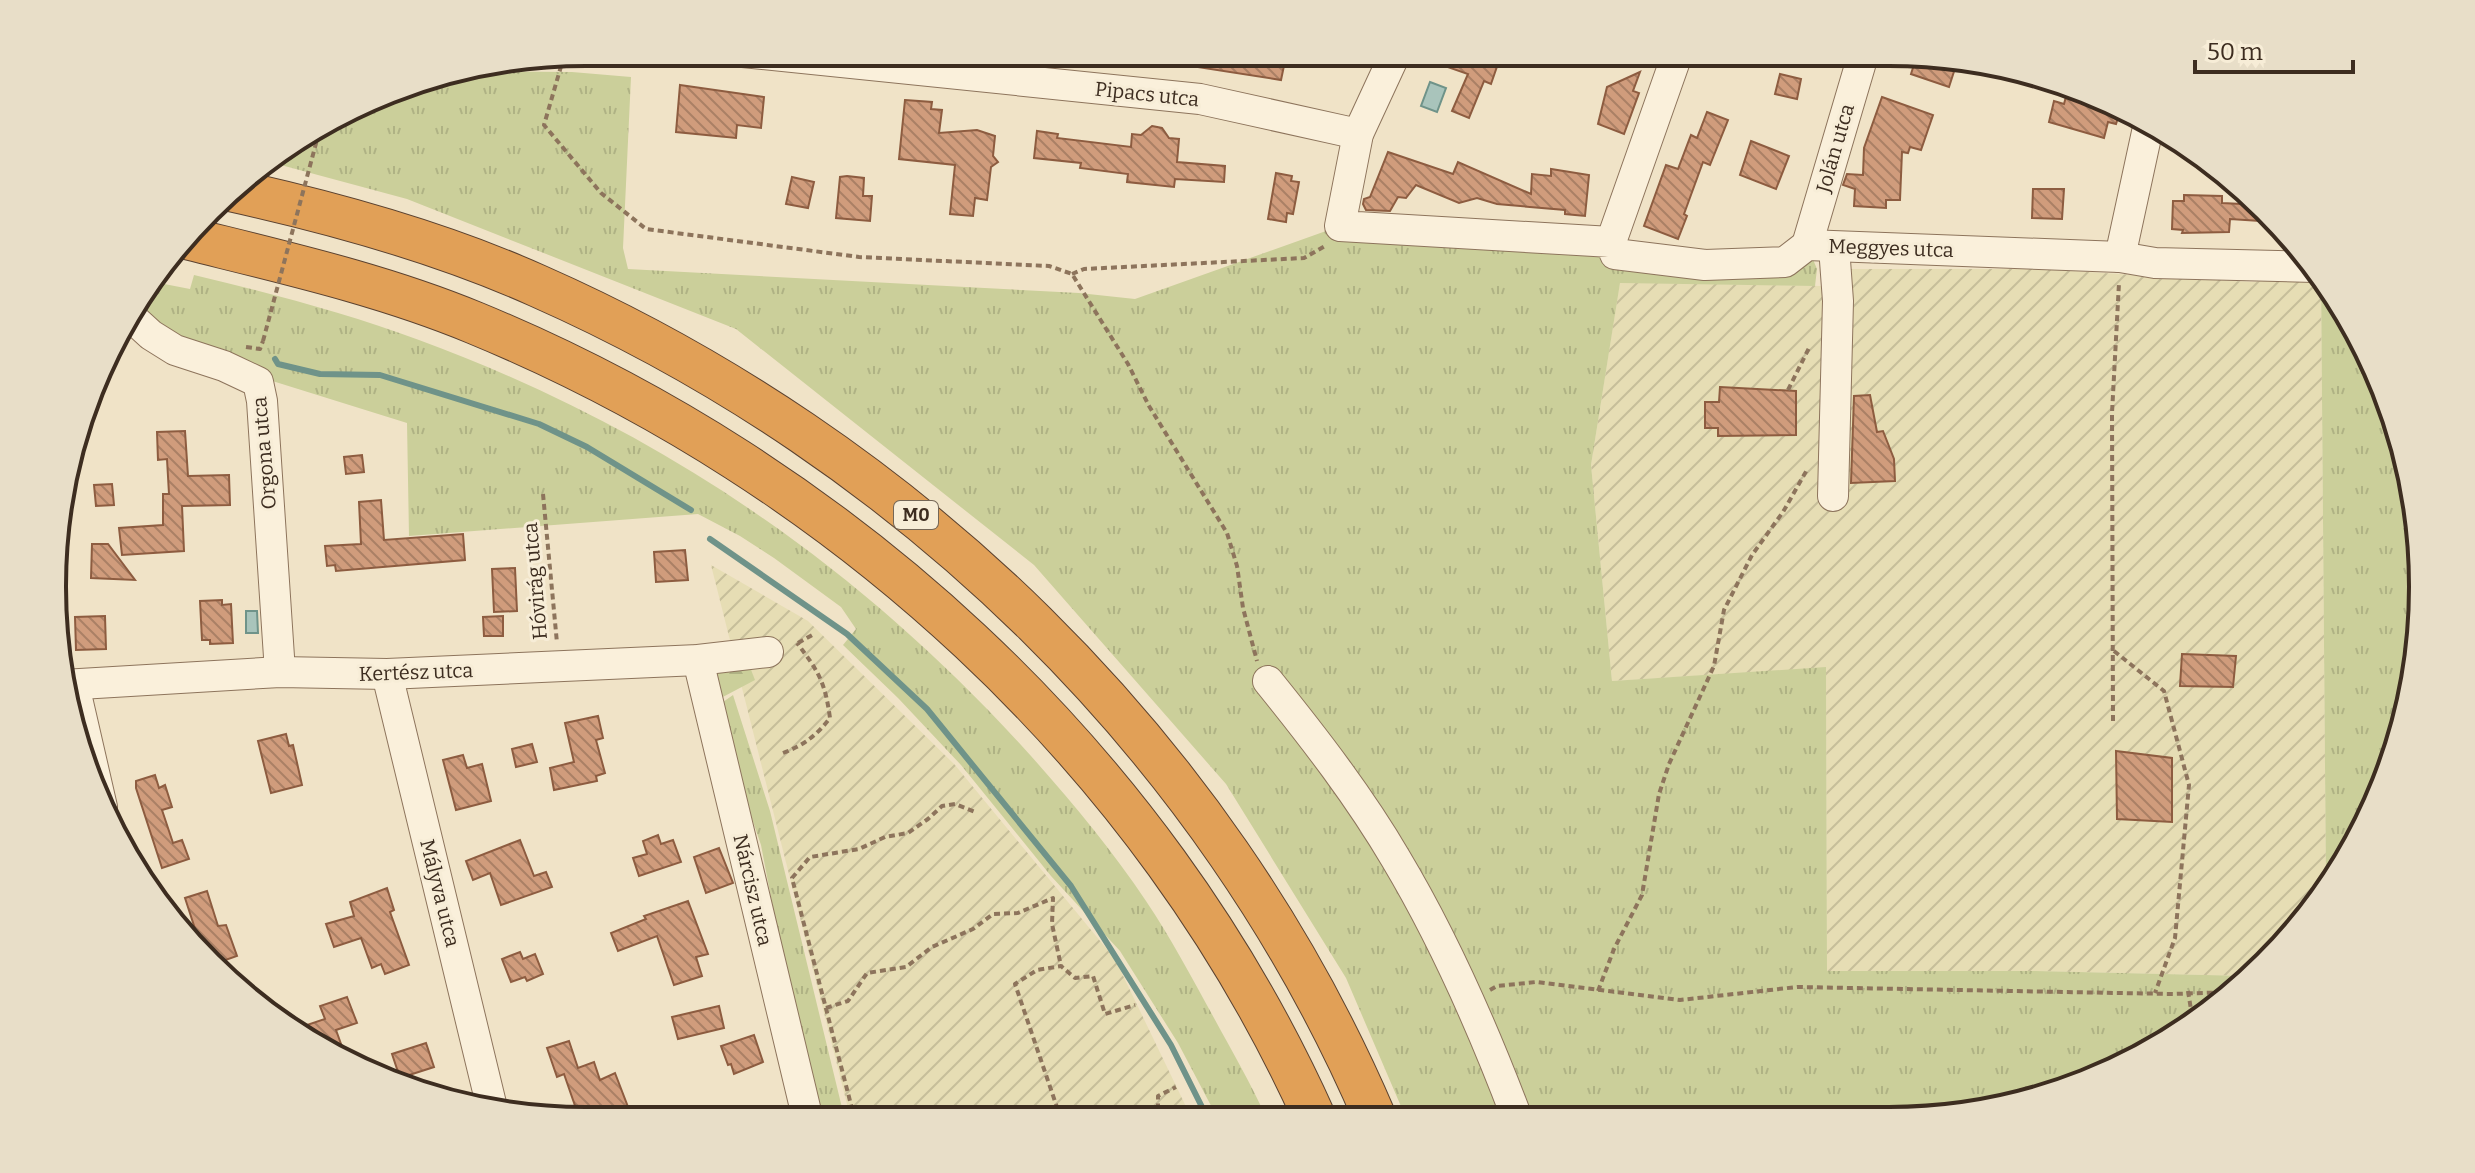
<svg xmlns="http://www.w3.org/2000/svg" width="2475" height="1173" font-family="Bitter,serif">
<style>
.farmland{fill:url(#farmland-furrows)}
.grass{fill:url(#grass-tufts)}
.forest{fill:url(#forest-firs)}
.water{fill:#a9c4bb;stroke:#6f9389;stroke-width:2}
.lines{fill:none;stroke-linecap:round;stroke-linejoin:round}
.stream{stroke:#6f9389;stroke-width:6}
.building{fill:url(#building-back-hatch);stroke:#8d5c40;stroke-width:2}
.minor-casing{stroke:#8d745c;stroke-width:32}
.highway-casing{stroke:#5b4230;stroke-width:44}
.path{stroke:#8d745c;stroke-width:4;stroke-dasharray:6 4;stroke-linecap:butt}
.minor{stroke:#faf0db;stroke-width:30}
.highway{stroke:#e1a057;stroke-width:42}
.path-bridge{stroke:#8d745c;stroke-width:4;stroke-dasharray:6 4;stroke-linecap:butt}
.labels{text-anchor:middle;stroke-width:6;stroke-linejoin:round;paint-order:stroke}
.shield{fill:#f7edd7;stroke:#756757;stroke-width:2}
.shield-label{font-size:18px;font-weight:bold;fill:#3d2d20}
.street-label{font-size:20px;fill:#3d2d20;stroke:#f7edd7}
.rim{fill:none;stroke:#3d2d20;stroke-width:4}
</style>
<defs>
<pattern id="farmland-furrows" width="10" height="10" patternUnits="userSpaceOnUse" patternTransform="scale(2)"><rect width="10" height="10" fill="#e6ddb4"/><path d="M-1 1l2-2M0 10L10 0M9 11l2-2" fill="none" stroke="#c6be9a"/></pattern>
<pattern id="grass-tufts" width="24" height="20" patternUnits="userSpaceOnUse" patternTransform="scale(2)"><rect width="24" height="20" fill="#cbcf9a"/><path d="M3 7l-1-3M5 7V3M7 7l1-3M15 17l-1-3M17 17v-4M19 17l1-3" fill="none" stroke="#afb284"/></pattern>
<pattern id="forest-firs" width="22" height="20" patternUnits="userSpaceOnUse" patternTransform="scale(2)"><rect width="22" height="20" fill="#cbcf9a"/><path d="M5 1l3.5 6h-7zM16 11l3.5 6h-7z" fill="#afb284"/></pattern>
<pattern id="building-back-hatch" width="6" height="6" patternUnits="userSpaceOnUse" patternTransform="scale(2)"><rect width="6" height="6" fill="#d09c7c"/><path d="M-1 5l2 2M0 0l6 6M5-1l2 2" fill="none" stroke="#aa8065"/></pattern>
</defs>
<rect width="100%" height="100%" fill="#f0e3c7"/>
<!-- farmland -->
<g class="farmland">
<path d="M1826,269h212l214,13 69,-6 5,612 -13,24 -65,64 -212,-5h-209l-1,-303 -214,13 -21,-216 29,-183 201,4v-11z"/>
<path d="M711,565l97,56 147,144 160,194 77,160 -341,1z"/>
</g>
<!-- grass -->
<g class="grass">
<path d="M469,71l103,1 59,5 -8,171 5,21 451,24 56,6 205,-73 365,39 102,-20 10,24 -2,17 -195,-3 -29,182 21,216 214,-14 1,304h209l212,5 -34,34 -121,70 -134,36 -553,2 -60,-140 -120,-194 -192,-219 -298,-236 -329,-130 -141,-38 54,-38 94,-42z"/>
<path d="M194,275c75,18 152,38 225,65 241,89 441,226 612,416 41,46 81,94 115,145 25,37 46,77 68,117 18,33 37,66 53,101h-49l-40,-76 -58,-92 -69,-75 -90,-111 -63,-67 -55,-53 13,-16 -15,-22 -67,-49 -34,-22 -42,-22 -289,22 -2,-113 -183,-57 -93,-55 23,-29 36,7z"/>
<path d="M2321,276l12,13 49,93 31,100 10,104 -10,104 -31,101 -56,97z"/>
<path d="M733,695l37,116 75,309h-27l-28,-123 -29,-152 -15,-44 -23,-99z"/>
</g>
<!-- forest -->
<path class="forest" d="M746,657l9,23 -36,19 -7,-31z"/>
<!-- water -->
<g class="water">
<path d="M1430,82l16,6 -9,24 -16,-6z"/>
<path d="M246,611h11l1,22h-12z"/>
</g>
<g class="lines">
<!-- stream -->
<g class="stream">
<path d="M275,359l3,5 42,10 60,1 159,49 48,23 104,63"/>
<path d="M710,539l137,95 80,75 144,177 100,159 37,74"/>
</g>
</g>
<!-- building -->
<g class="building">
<path d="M1166,52h99l21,4 -5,24 -116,-18z"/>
<path d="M1414,52h88l-11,32 -7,-3 -15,37 -17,-7 16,-37 -55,-19z"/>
<path d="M1917,55l41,4 -9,28 -38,-13z"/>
<path d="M1640,72l-7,19 6,2 -15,41 -26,-10 9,-37z"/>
<path d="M1780,74l21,5 -4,20 -22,-5z"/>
<path d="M680,85l84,12 -3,31 -24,-3 -1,13 -60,-6z"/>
<path d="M2068,89l11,3 1,-3 13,4 28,15 -5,16 -8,-2 -4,16 -55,-16 5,-21 10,3z"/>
<path d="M1882,97l51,18 -12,35 -11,-3 -2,6 -6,-1 -2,48h-14v8l-32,-2 1,-17 -12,-4 4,-11 16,1 1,-27z"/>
<path d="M905,100l27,2 -1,7 11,1 -3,23 38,-3 18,6 -2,20 5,6 -7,5 -4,33 -12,-2 -2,18 -23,-2 5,-49 -56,-6z"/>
<path d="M1707,112l21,8 -18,45 -7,-3 -19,52 3,2 -9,23 -34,-13 22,-61 12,4 13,-34 6,3z"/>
<path d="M1152,126l10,2 7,10 10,1 -2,23 48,4 -1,16 -49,-3 -1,8 -47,-5 1,-8 -48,-6 1,-5 -47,-5 3,-27 21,3 -1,4 74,9 1,-13 9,1z"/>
<path d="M1751,141l38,15 -13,33 -36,-14z"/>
<path d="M1388,152l65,22 5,-12 73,32 1,-20 19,2v-7l38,6 -4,41 -20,-2v-4l-68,-6 -20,-6 -18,5 -43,-18 -10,13 -8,-1 -8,14 -24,-1 -3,-6 1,-5 6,-2z"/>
<path d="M1276,173l16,3 -1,5 8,1 -6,32 -6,-1 -1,9 -18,-3z"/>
<path d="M847,176l17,2 -1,18h9l-2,25 -34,-3 4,-41z"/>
<path d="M792,177l22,5 -6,26 -22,-4z"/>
<path d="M2033,189h31l-2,30 -30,-1z"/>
<path d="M2184,195l38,1v7l40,2 15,17 -47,-3 -1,13 -47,1 1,-3 -11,-1 1,-28h11z"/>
<path d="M1720,387l76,4v44l-78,1v-8h-13v-26h14z"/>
<path d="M1870,395l7,37 6,-1 11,28 1,22 -44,2 3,-87z"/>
<path d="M185,431l3,45 41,-1 1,30 -48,1 2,45 -62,4 -3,-27 44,-3v-31h6l-2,-35 -9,1 -1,-28z"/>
<path d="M362,455l2,17 -18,2 -2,-17z"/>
<path d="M112,484l2,21 -18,1 -2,-21z"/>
<path d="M381,500l3,40 79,-6 2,26 -129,11 -1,-6 -8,1 -2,-20 36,-2 -2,-42z"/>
<path d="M92,544h16l27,36 -44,-2z"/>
<path d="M685,550l3,30 -32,2 -2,-30z"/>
<path d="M515,568l2,43 -23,1 -2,-43z"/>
<path d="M222,600v5l9,-1 2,39 -23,1v-4h-8l-2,-39z"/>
<path d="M105,616l1,33 -30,1 -1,-33z"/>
<path d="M503,616v20h-19l-1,-19z"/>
<path d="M2182,654l54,2 -3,31 -53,-1z"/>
<path d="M598,716l5,22 -7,2 9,33 -9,3 1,5 -43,9 -4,-22 24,-6 -9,-39z"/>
<path d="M286,734l3,12 4,-1 9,40 -31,8 -13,-52z"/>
<path d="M532,744l5,18 -21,5 -4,-18z"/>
<path d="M2116,751l56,7v64l-55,-3z"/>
<path d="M463,755l4,13 15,-4 9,37 -35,9 -13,-50z"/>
<path d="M155,775l4,13 6,-3 7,22 -10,3 11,33 9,-3 7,19 -27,9 -26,-80v-7z"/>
<path d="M658,835l3,9 12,-4 8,22 -42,14 -6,-18 14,-4 -4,-13z"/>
<path d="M520,840l14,36 12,-4 6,15 -51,18 -11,-32 -17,7 -7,-19z"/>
<path d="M719,848l14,35 -27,10 -12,-36z"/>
<path d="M387,888l7,22 -4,2 19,53 -24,9 -4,-10 -9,4 -11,-30 -27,9 -8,-23 28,-8 -4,-14z"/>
<path d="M207,891l11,35 8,-1 11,31 -23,8 -23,-28 6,-1 -12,-37z"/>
<path d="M688,901l20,53 -12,3 6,19 -28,9 -17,-49 -39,15 -7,-18 35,-14 -2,-3z"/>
<path d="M520,952l3,7 12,-5 8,20 -16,7 -2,-4 -14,5 -9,-23z"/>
<path d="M347,997l10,26 -21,7 10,28 -48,-30 27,-9 -5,-13z"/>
<path d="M719,1006l5,22 -46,11 -6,-22z"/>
<path d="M754,1035l9,27 -29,12 -3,-10 -3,1 -7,-19z"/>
<path d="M569,1041l9,27 16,-6 6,18 15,-7 13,34 -40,14 -8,-1 -16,-46 -7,3 -10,-29z"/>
<path d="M426,1043l8,24 -34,11 -8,-24z"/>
</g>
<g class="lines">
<defs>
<g id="minor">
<path d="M743,52l457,47 158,35"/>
<path d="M1396,52l-38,82 -18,92 271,16 4,12 90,11 80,-3 22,-17 313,12 35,6 159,4"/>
<path d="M1611,242l67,-190"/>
<path d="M1807,245l57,-193"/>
<path d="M2120,257l29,-134"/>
<path d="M128,314l23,21 24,15 49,16 34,16 4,19 18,271"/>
<path d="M1833,496l5,-195 -4,-54"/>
<path d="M698,660l110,460"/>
<path d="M387,674l106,438"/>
<path d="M1268,681c46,57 91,115 128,178 49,82 87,169 121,259"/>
<path d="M63,685l217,-13 107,2 311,-14 70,-8"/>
<path d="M74,685l28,122"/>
</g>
<g id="highway">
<path d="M230,190c105,23 210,52 308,96 369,163 678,460 837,832"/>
<path d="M190,239c96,24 193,46 285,84 364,150 678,434 840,796"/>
</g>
</defs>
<!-- minor casing -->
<use href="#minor" class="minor-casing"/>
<!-- highway casing -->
<use href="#highway" class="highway-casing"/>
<!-- path -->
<g class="path">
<path d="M564,56l-20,69 57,68 45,36 213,28 190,9 23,8 56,90 21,42 78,127 10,33 6,42 14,53"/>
<path d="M318,136l6,-14"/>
<path d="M1072,274l12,-5 220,-11 21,-12"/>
<path d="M246,347l14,2 3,-8"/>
<path d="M1788,390l22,-44"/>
<path d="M543,494l14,149"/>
<path d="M798,643l16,-9"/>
<path d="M2114,651l50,40 25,94 -14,153 -20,55"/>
<path d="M2113,721l-1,-308 7,-130"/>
<path d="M783,753c21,-8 33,-17 47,-35 -5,-36 -11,-46 -33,-75"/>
<path d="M1490,990l7,-4 39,-4 144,18 117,-13 376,7 60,-2"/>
<path d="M1598,991l16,-42 28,-54 17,-101 10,-30 45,-98 10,-56 28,-55 31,-43 25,-44"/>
<path d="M2188,991l5,31"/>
<path d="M826,1008l22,-7 19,-28 39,-6 26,-20 41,-18 20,-15 25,-1 35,-15 -1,26 9,42"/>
<path d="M1061,1119l-46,-135 22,-14 24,-4 14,12 18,-2 12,38 30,-9"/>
<path d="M1161,1119l-3,-7v-16l18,-9"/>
<path d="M855,1120l-63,-242 18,-21 49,-8 26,-12 23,-4 20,-14 14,-13 13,-2 20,8"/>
</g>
<!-- minor -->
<use href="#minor" class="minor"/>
<!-- highway -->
<use href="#highway" class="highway"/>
<!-- path-bridge -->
<path class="path-bridge" d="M263,341l55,-205"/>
</g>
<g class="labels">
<!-- shield labels -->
<rect class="shield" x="894" y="501" width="44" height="28" rx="6"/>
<g class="shield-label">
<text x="916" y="521">M0</text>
</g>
<!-- street labels -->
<g class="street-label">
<text transform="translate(1147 94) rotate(6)" y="7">Pipacs utca</text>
<text transform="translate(1835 148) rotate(-74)" y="7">Jolán utca</text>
<text transform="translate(1891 248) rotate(2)" y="7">Meggyes utca</text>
<text transform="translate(264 453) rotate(-95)" y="7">Orgona utca</text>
<text transform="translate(535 581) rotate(-95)" y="7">Hóvirág utca</text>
<text transform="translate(416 672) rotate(-2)" y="7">Kertész utca</text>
<text transform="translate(753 890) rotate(77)" y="7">Nárcisz utca</text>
<text transform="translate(440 893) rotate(76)" y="7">Mályva utca</text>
</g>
</g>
<!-- crop -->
<path d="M0 0H2475V1173H0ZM586 66H1889A520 520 0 0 1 2409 586V587A520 520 0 0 1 1889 1107H586A520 520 0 0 1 66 587V586A520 520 0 0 1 586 66Z" fill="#e8dec8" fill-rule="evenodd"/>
<path class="rim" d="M586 66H1889A520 520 0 0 1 2409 586V587A520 520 0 0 1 1889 1107H586A520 520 0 0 1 66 587V586A520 520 0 0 1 586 66Z"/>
<!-- scale -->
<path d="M2195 60v12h158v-12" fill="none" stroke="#3d2d20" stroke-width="4"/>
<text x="2207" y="60" font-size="24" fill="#3d2d20" stroke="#f7edd7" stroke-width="6" paint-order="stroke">50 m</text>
</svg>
